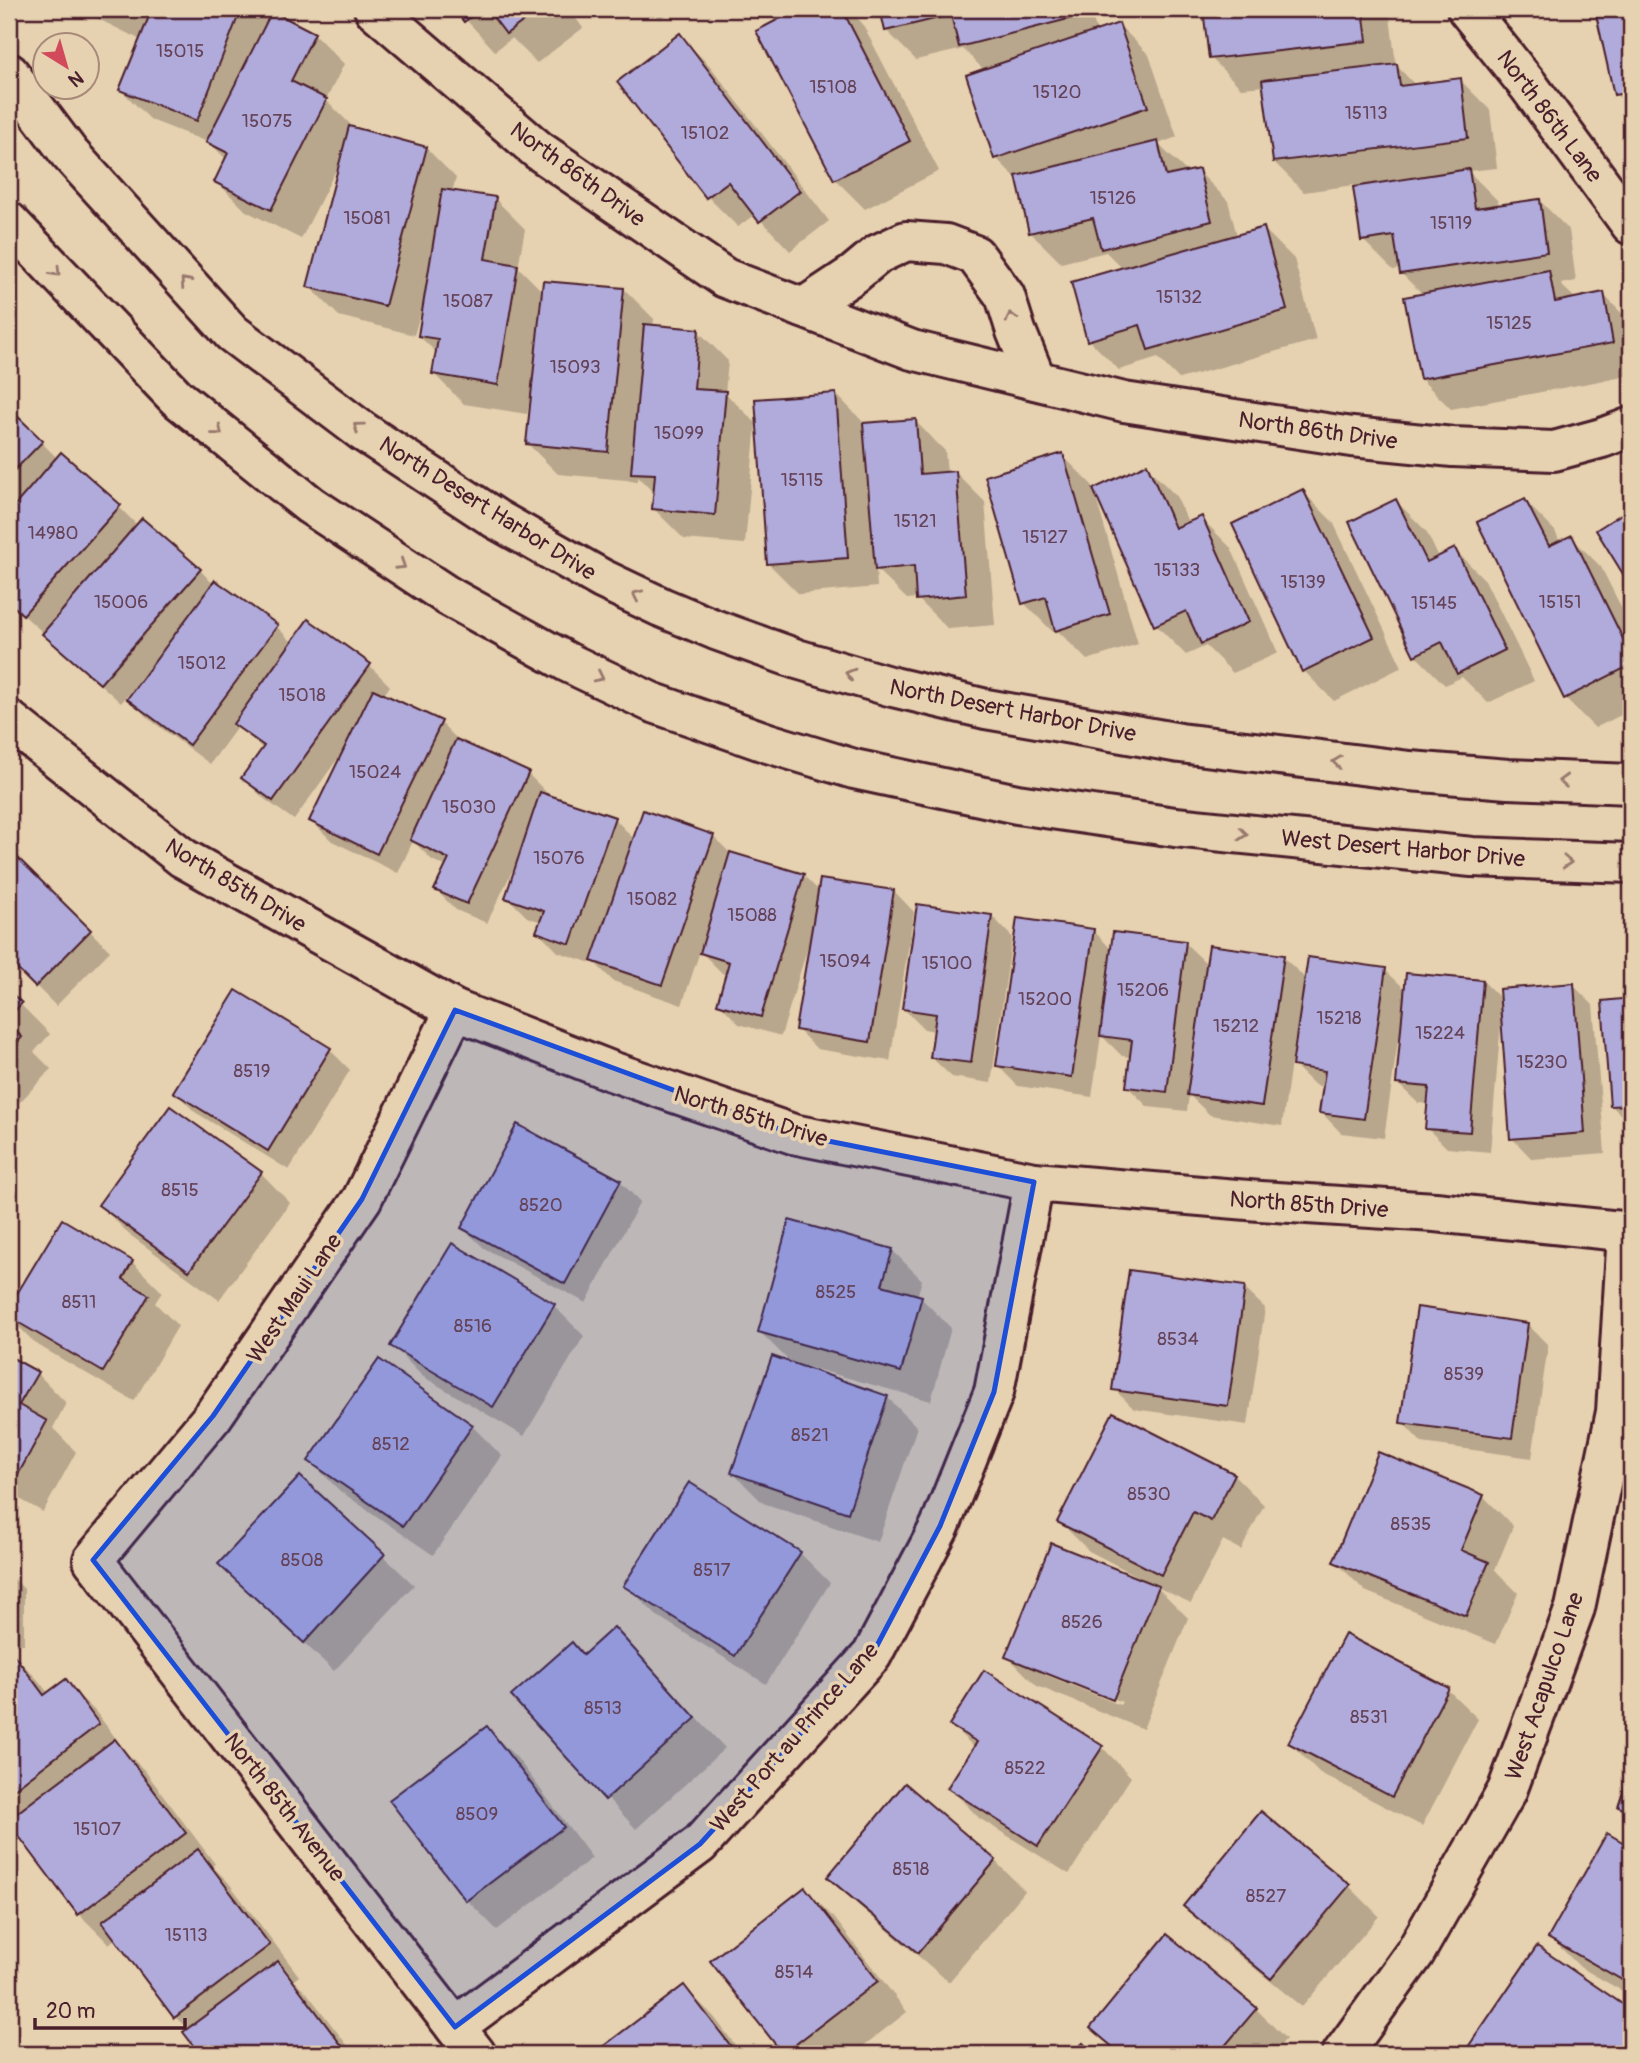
<svg xmlns="http://www.w3.org/2000/svg" width="1640" height="2063" font-family="Pangolin,sans-serif">
<style>
.shadow{fill:#0003;fill-rule:evenodd}
.building{fill:#b1abdc;stroke:#4a1f2b;stroke-width:2}
.lines{fill:none;stroke-linecap:round;stroke-linejoin:round}
.street-casing{stroke:#4a1f2b;stroke-width:44}
.secondary-casing{stroke:#4a1f2b;stroke-width:44}
.path{stroke:#4a1f2b;stroke-width:4.5;stroke-dasharray:2 5;stroke-linecap:butt}
.street{stroke:#e6d1b0;stroke-width:38}
.secondary{stroke:#e6d1b0;stroke-width:38}
.oneway{stroke:#98786e}
.marked{fill:#1d4ed8;fill-opacity:0.2;stroke:#1d4ed8;stroke-width:5;stroke-linejoin:round}
.labels{text-anchor:middle;stroke-width:7;stroke-linejoin:round;paint-order:stroke}
.number-label{font-size:19px;fill:#644257}
.street-label{font-size:23px;fill:#4a1f2b;stroke:#e6d1b0}
</style>
<rect width="100%" height="100%" fill="#e6d1b0"/>
<filter id="ink" filterUnits="userSpaceOnUse"><feTurbulence type="fractalNoise" baseFrequency=".0143" numOctaves="2"/><feDisplacementMap in="SourceGraphic" scale="14" xChannelSelector="R" yChannelSelector="G"/><feConvolveMatrix kernelMatrix="1 2 1 2 8 2 1 2 1" color-interpolation-filters="sRGB"/></filter>
<g filter="url(#ink)">
<!-- shadow -->
<g class="shadow">
<path d="M78,9h204l-3,8 35,17 30,30 -18,36 30,30 70,18 30,30 -4,14 43,7 30,30 -7,38 25,25 81,-3 30,30 -1,8 45,4 30,30 -3,32 31,30 -11,121 -61,-5 -30,-30 1,-15 -17,-17v4l-80,-7 -30,-30 5,-45h-3l-3,15 -63,-10 -30,-30 4,-20 -19,-18 4,-25h-2l-7,24 -75,-19 -30,-30 31,-124 -39,77 -55,-28 -30,-30 11,-21 -17,-17 -59,-23 -30,-30 20,-50z"/>
<path d="M456,9h113l14,19 -46,35 -25,-25 -17,13z"/>
<path d="M602,9h13l-8,5z"/>
<path d="M650,9h25l-15,10z"/>
<path d="M802,9h46l14,14 77,148 -74,38 -30,-30 -77,-148z"/>
<path d="M882,9h208l7,23 22,-7 30,30 28,82 -19,7 30,29 10,-2 30,30 9,35 27,-7 30,30 22,81 -137,39 -21,-21 -39,12 -30,-30 34,-71 -17,-17 -45,11 -30,-30 -12,-52 -23,-23 -11,-87 -22,-22 -47,11 -30,-30z"/>
<path d="M1205,9h184l7,56 20,21 44,-6 30,30 7,58 -29,3 30,30 1,6 40,-7 30,30 7,51 -16,3 16,15 27,-5 28,29v52l-180,34 -30,-30 3,-83 -22,-22 -1,-5 -8,1 -30,-30 -9,-55 -50,7 -30,-30 -9,-76 -24,2 -30,-30z"/>
<path d="M1603,9h28v101l-15,-16 -19,-83z"/>
<path d="M680,36l30,30 119,155 -39,30 -35,-37 -17,13 -30,-30 -89,-115z"/>
<path d="M9,370l5,7 -5,5z"/>
<path d="M836,394l30,31 49,-4 30,30 2,22 8,-1 30,30 10,123 -47,4 -31,-31 -10,1 -31,-30 1,18 -78,7 -30,-30z"/>
<path d="M9,410l49,49 61,48 19,19 62,44 14,15 63,42 16,16 16,-21 61,44 20,20 -7,10 58,27 19,19 68,32 20,20 -1,2 67,22 21,22 78,-4 18,18 72,21 17,17 74,-1 20,21 -24,149 -73,-12 -20,-20 14,-83h-3l-27,90 -42,-12 -20,-21 8,-28 -5,-2 -22,-22 -18,54 -69,-24 -21,-21 -1,3 -33,-11 -20,-21 4,-9 -15,-5 -20,-20 11,-33 -2,-1 -29,60 -31,-13 -20,-20 11,-23 -15,-7 -19,-19 -15,32 -66,-32 -21,-20 32,-66 -2,-1 -47,66 -31,-22 -20,-20 21,-28 -26,-24 -28,38 -61,-45 -20,-20 6,-7 -3,-2 -11,13 -112,-101v-37l6,-8 -6,-6z"/>
<path d="M1062,455l30,30 2,6 52,-25 30,30 13,28 12,-6 30,30 47,105 -45,20 -27,-27 -20,9 -30,-30 -58,-128 -2,1 42,146 -51,16 -28,-28 -5,1 -30,-30z"/>
<path d="M1303,492l30,30 69,145 -68,34 -30,-30z"/>
<path d="M1396,501l30,30 13,27 16,-8 30,30 49,101 -46,22 -26,-26 -17,8 -30,-30z"/>
<path d="M1525,501l30,30 5,11 11,-5 30,30 30,60v83l-36,18 -30,-30 -86,-175z"/>
<path d="M13,855l97,96 -54,55 -47,-47v-99z"/>
<path d="M992,916l20,21 -21,146 -39,-6 -21,-20 4,-26 -11,-2 -20,-20z"/>
<path d="M1093,930l19,20 73,-7 23,22 75,-8 24,23 78,-10 21,20 77,-9 19,19 71,-15 20,20 12,148 -73,6 -20,-21 -9,-116h-2l-11,130 -43,-4 -20,-20 2,-24 -11,-1 -21,-20 4,-43h-3l-14,98 -43,-5 -20,-21 4,-25 -10,-2 -24,-23 -9,64 -72,-11 -21,-20 -2,16 -39,-4 -20,-20 3,-30 -9,-1 -21,-21 -9,62 -74,-11 -20,-20z"/>
<path d="M237,992l93,58 20,20 -61,100 -94,-58 -20,-20z"/>
<path d="M9,993l41,41 -16,18 17,17 -31,33 -11,-10z"/>
<path d="M1631,1000v125l-20,-20 -7,-103z"/>
<path d="M261,1173l29,30 -71,97 -89,-65 -30,-30z"/>
<path d="M620,1181l20,21 -54,101 -102,-55 -21,-20z"/>
<path d="M62,1221l70,41 30,30 -7,11 23,23 -44,75 -98,-57 -27,-27v-6z"/>
<path d="M892,1250l30,30 -5,17 4,1 30,30 -20,73 -126,-35 -1,3 83,28 30,30 -39,115 -115,-39 -30,-30 60,-108 -33,-33z"/>
<path d="M1244,1288l21,20 -17,117 -114,-16 -20,-20z"/>
<path d="M554,1306l30,30 -60,100 -102,-60 -29,-30z"/>
<path d="M1528,1325l20,20 -16,113 -110,-15 -20,-21z"/>
<path d="M9,1358l28,15 29,30 -13,25 23,24 -33,60 -34,-19z"/>
<path d="M472,1426l30,30 -69,99 -93,-64 -30,-30z"/>
<path d="M1234,1475l30,30 -23,45 -18,-10 -32,63 -34,-16 31,31 -45,111 -106,-43 -30,-30 136,-77 -54,-28 -30,-30zM1041,1669l81,33 -2,3 -79,-32z"/>
<path d="M300,1478l114,107 -80,86 -114,-107z"/>
<path d="M1483,1496l30,30 -18,44 23,23 -22,51 -131,-53 -30,-30z"/>
<path d="M800,1553l30,30 -64,101 -110,-69 -30,-30z"/>
<path d="M9,1574l15,15v55h-15z"/>
<path d="M614,1629l111,119 -89,81 -123,-133 71,-39z"/>
<path d="M1346,1636l102,54 30,29 -56,107 -102,-53 -30,-30z"/>
<path d="M9,1650l28,29 12,15 16,-12 30,29 32,42 18,18 70,93 -3,2 16,16 71,94 -5,4 13,13 47,61h-152l-17,-22 4,-2 -14,-13 -59,-79 -7,6 -30,-30 -58,-78 -2,1 -10,-10z"/>
<path d="M951,1725l151,22 29,30 -62,97 -90,-56 -29,-30 25,-40z"/>
<path d="M487,1728l30,30 75,100 -95,72 -30,-30z"/>
<path d="M1631,1773v46l-11,-12z"/>
<path d="M1608,1835l23,14v147l-51,-29 -30,-30z"/>
<path d="M995,1861l30,30 -76,91 -90,-76 -30,-29z"/>
<path d="M1349,1886l30,30 -77,91 -87,-71 -30,-30z"/>
<path d="M805,1889l30,30 72,93 -54,42h-68l-73,-93z"/>
<path d="M1537,1948l94,64v42h-154l-7,-7z"/>
<path d="M684,1987l30,30 28,37h-146z"/>
<path d="M1256,2009l30,30 -13,15h-155l-26,-26z"/>
</g>
<!-- building -->
<g class="building">
<path d="M152,9h89l-44,112 -78,-31z"/>
<path d="M454,9h27l-17,13z"/>
<path d="M487,9h53l-34,25z"/>
<path d="M798,9h44l68,132 -76,39 -78,-149z"/>
<path d="M880,9h189l3,9 -113,29 -8,-32 -66,16z"/>
<path d="M1203,9h160l4,32 -158,18z"/>
<path d="M1631,9v83l-17,3 -19,-85z"/>
<path d="M272,11l43,22 -24,48 36,18 -56,111 -57,-28 14,-29 -22,-11z"/>
<path d="M1119,23l29,84 -154,52 -28,-84z"/>
<path d="M680,33l120,158 -41,31 -31,-40 -22,16 -89,-116z"/>
<path d="M1397,64l3,22 61,-8 7,60 -195,24 -11,-82z"/>
<path d="M349,126l78,21 -42,159 -78,-19z"/>
<path d="M1158,141l8,35 33,-7 13,52 -111,28 -8,-31 -64,15 -13,-57z"/>
<path d="M1469,169l6,39 65,-9 7,53 -147,22 -6,-38 -33,5 -8,-54z"/>
<path d="M442,189l54,8 -11,62 33,6 -20,120 -66,-11 6,-35 -20,-3z"/>
<path d="M1264,227l23,83 -139,40 -8,-25 -53,16 -16,-59z"/>
<path d="M1549,270l6,32 49,-10 9,51 -193,36 -16,-82z"/>
<path d="M543,281l81,7 -16,164 -82,-8z"/>
<path d="M644,324l55,5 -5,60 32,2 -11,124 -63,-6 3,-35 -24,-1z"/>
<path d="M836,393l12,165 -81,6 -12,-165z"/>
<path d="M9,408l34,33 -34,35z"/>
<path d="M916,419l4,55 36,-3 10,124 -50,5 -2,-34 -39,4 -12,-147z"/>
<path d="M61,452l60,53 -98,110 -14,-13v-40l5,-6 -5,-4v-40z"/>
<path d="M1063,453l47,161 -55,17 -9,-34 -24,7 -37,-128z"/>
<path d="M1147,464l28,64 27,-12 47,106 -48,22 -15,-33 -32,15 -61,-137z"/>
<path d="M1303,489l71,148 -72,35 -70,-148z"/>
<path d="M1396,499l31,63 28,-14 50,102 -48,24 -15,-32 -28,14 -65,-134z"/>
<path d="M1525,499l24,47 23,-11 59,120v10l-67,34 -87,-177z"/>
<path d="M1631,508v79l-35,-57z"/>
<path d="M142,518l59,51 -101,115 -58,-50z"/>
<path d="M215,580l63,45 -89,120 -62,-46z"/>
<path d="M308,619l63,45 -98,137 -32,-23 23,-32 -31,-22z"/>
<path d="M373,689l69,32 -65,133 -68,-33z"/>
<path d="M456,739l73,33 -62,132 -33,-14 15,-31 -39,-19z"/>
<path d="M540,792l75,25 -45,127 -34,-12 8,-21 -39,-13z"/>
<path d="M643,810l71,25 -52,150 -71,-24z"/>
<path d="M730,852l74,22 -43,143 -44,-13 12,-42 -29,-9z"/>
<path d="M13,853l78,77 -56,57 -26,-26v-103z"/>
<path d="M820,879l74,11 -24,152 -75,-12z"/>
<path d="M917,904l75,11 -21,148 -41,-5 6,-44 -34,-5z"/>
<path d="M1017,918l77,11 -22,148 -76,-11z"/>
<path d="M1113,932l73,9 -19,151 -41,-5 6,-47 -32,-4z"/>
<path d="M1209,945l75,10 -22,151 -75,-11z"/>
<path d="M1308,957l78,11 -22,151 -45,-6 6,-42 -33,-5z"/>
<path d="M1406,973l77,7 -13,152 -45,-3 4,-42 -33,-3z"/>
<path d="M1574,983l11,150 -75,6 -11,-150z"/>
<path d="M236,990l95,58 -63,103 -95,-59z"/>
<path d="M9,991l13,12 -13,14z"/>
<path d="M1631,998v107l-21,1 -8,-105z"/>
<path d="M9,1025l13,12 -13,15z"/>
<path d="M170,1106l92,66 -73,99 -91,-66z"/>
<path d="M517,1124l104,56 -56,104 -104,-56z"/>
<path d="M62,1219l71,42 -10,18 26,16 -46,77 -94,-55v-10z"/>
<path d="M789,1220l104,29 -11,36 40,11 -21,76 -143,-40z"/>
<path d="M452,1243l103,61 -62,103 -103,-61z"/>
<path d="M1129,1270l116,16 -17,120 -116,-16z"/>
<path d="M1417,1307l111,16 -16,115 -112,-15z"/>
<path d="M9,1356l29,16 -19,33 28,16 -34,63 -4,-3z"/>
<path d="M772,1356l116,40 -40,117 -117,-40z"/>
<path d="M379,1359l94,66 -70,101 -95,-65z"/>
<path d="M1113,1412l122,62 -24,47 -18,-9 -32,63 -104,-53z"/>
<path d="M1378,1452l106,43 -23,55 28,12 -23,54 -133,-54z"/>
<path d="M300,1476l85,78 -81,89 -86,-79z"/>
<path d="M689,1482l112,70 -66,104 -112,-70z"/>
<path d="M1051,1543l108,43 -46,114 -108,-43z"/>
<path d="M614,1627l82,91 -91,82 -94,-104 61,-54 11,13z"/>
<path d="M1345,1634l104,54 -57,109 -104,-54z"/>
<path d="M9,1648l35,47 22,-16 33,45 -90,69z"/>
<path d="M984,1670l119,76 -65,100 -91,-58 30,-46 -28,-17z"/>
<path d="M487,1726l77,101 -98,74 -77,-101z"/>
<path d="M115,1739l71,94 -108,82 -69,-92v-4z"/>
<path d="M1631,1768v44l-13,-5z"/>
<path d="M905,1783l91,77 -78,93 -91,-76z"/>
<path d="M1261,1811l89,74 -79,94 -88,-73z"/>
<path d="M1607,1833l24,14v138l-83,-47z"/>
<path d="M198,1849l72,96 -96,73 -72,-96z"/>
<path d="M805,1887l73,94 -95,73 -73,-93z"/>
<path d="M1167,1934l90,74 -39,46h-97l-31,-26z"/>
<path d="M1537,1946l94,64v21l-16,23h-137l-10,-7z"/>
<path d="M278,1961l70,93h-148l-17,-22z"/>
<path d="M684,1985l53,69h-144z"/>
<path d="M1083,2043l10,11h-22z"/>
</g>
<g class="lines">
<defs>
<g id="street">
<path d="M374,9l164,141 187,128 187,72 212,52 228,35 101,10 101,4 48,-13 29,-11"/>
<path d="M1467,9l61,76 103,140"/>
<path d="M803,308l51,-34 24,-20 28,-13 40,3 29,11 30,41 11,35 20,49"/>
<path d="M9,720l174,138 272,152 156,61 182,63 241,48 226,19 175,11 196,20"/>
<path d="M455,1010l-93,189 -149,217 -120,144 383,494"/>
<path d="M455,2027l245,-183 172,-189 68,-129 54,-134 40,-210"/>
<path d="M1342,2054l73,-101 92,-162 68,-183 41,-196 11,-179"/>
</g>
<g id="secondary">
<path d="M9,73l60,80 163,180 130,98 134,88 106,60 59,28 55,23 81,29 92,27 97,23 194,34 230,28 98,8 123,5"/>
<path d="M9,222l168,176 133,107 138,91 119,66 84,40 117,41 86,26 163,35 158,23 297,30 159,6"/>
</g>
</defs>
<!-- street casing -->
<use href="#street" class="street-casing"/>
<!-- secondary casing -->
<use href="#secondary" class="secondary-casing"/>
<!-- path -->
<path class="path" d="M9,2041l10,13"/>
<!-- street -->
<use href="#street" class="street"/>
<!-- secondary -->
<use href="#secondary" class="secondary"/>
</g>
<!-- one-way arrows -->
<defs><path id="oneway-chevron" d="M-2-3.5L2.5 0L-2 3.5" fill="none" stroke-width="1.6" stroke-linecap="round" stroke-linejoin="round" transform="scale(1.75)"/></defs>
<g class="oneway">
<use href="#oneway-chevron" transform="translate(56 272) rotate(46)"/>
<use href="#oneway-chevron" transform="translate(185 282) rotate(-132)"/>
<use href="#oneway-chevron" transform="translate(1011 317) rotate(-107)"/>
<use href="#oneway-chevron" transform="translate(358 427) rotate(-144)"/>
<use href="#oneway-chevron" transform="translate(218 431) rotate(39)"/>
<use href="#oneway-chevron" transform="translate(401 565) rotate(33)"/>
<use href="#oneway-chevron" transform="translate(637 595) rotate(-155)"/>
<use href="#oneway-chevron" transform="translate(850 674) rotate(-164)"/>
<use href="#oneway-chevron" transform="translate(599 677) rotate(26)"/>
<use href="#oneway-chevron" transform="translate(1337 762) rotate(-173)"/>
<use href="#oneway-chevron" transform="translate(1563 781) rotate(-178)"/>
<use href="#oneway-chevron" transform="translate(1243 834) rotate(6)"/>
<use href="#oneway-chevron" transform="translate(1567 862) rotate(3)"/>
</g>
</g>
<!-- marked area -->
<path class="marked" d="M455,1010l338,124 241,48 -40,210 -54,134 -68,129 -172,189 -245,183 -362,-467 120,-144 149,-217z"/>
<g class="labels">
<!-- number labels -->
<g class="number-label">
<text x="180" y="57">15015</text>
<text x="833" y="93">15108</text>
<text x="1057" y="98">15120</text>
<text x="1366" y="119">15113</text>
<text x="267" y="127">15075</text>
<text x="705" y="139">15102</text>
<text x="1113" y="204">15126</text>
<text x="367" y="224">15081</text>
<text x="1451" y="229">15119</text>
<text x="1179" y="303">15132</text>
<text x="468" y="307">15087</text>
<text x="1509" y="329">15125</text>
<text x="575" y="373">15093</text>
<text x="679" y="439">15099</text>
<text x="802" y="486">15115</text>
<text x="915" y="527">15121</text>
<text x="53" y="539">14980</text>
<text x="1045" y="543">15127</text>
<text x="1177" y="576">15133</text>
<text x="1303" y="588">15139</text>
<text x="121" y="608">15006</text>
<text x="1560" y="608">15151</text>
<text x="1434" y="609">15145</text>
<text x="202" y="669">15012</text>
<text x="302" y="701">15018</text>
<text x="375" y="778">15024</text>
<text x="469" y="813">15030</text>
<text x="559" y="864">15076</text>
<text x="652" y="905">15082</text>
<text x="752" y="921">15088</text>
<text x="845" y="967">15094</text>
<text x="947" y="969">15100</text>
<text x="1143" y="996">15206</text>
<text x="1045" y="1005">15200</text>
<text x="1339" y="1024">15218</text>
<text x="1236" y="1032">15212</text>
<text x="1440" y="1039">15224</text>
<text x="1542" y="1068">15230</text>
<text x="252" y="1077">8519</text>
<text x="180" y="1196">8515</text>
<text x="541" y="1211">8520</text>
<text x="836" y="1298">8525</text>
<text x="79" y="1308">8511</text>
<text x="473" y="1332">8516</text>
<text x="1178" y="1345">8534</text>
<text x="1464" y="1380">8539</text>
<text x="810" y="1441">8521</text>
<text x="391" y="1450">8512</text>
<text x="1149" y="1500">8530</text>
<text x="1411" y="1530">8535</text>
<text x="302" y="1566">8508</text>
<text x="712" y="1576">8517</text>
<text x="1082" y="1628">8526</text>
<text x="603" y="1714">8513</text>
<text x="1369" y="1723">8531</text>
<text x="1025" y="1774">8522</text>
<text x="477" y="1820">8509</text>
<text x="97" y="1835">15107</text>
<text x="911" y="1875">8518</text>
<text x="1266" y="1902">8527</text>
<text x="186" y="1941">15113</text>
<text x="794" y="1978">8514</text>
</g>
<!-- street labels -->
<g class="street-label">
<text transform="translate(1550 116) rotate(53)" y="8">North 86th Lane</text>
<text transform="translate(578 174) rotate(36)" y="8">North 86th Drive</text>
<text transform="translate(1318 430) rotate(8)" y="8">North 86th Drive</text>
<text transform="translate(488 508) rotate(32)" y="8">North Desert Harbor Drive</text>
<text transform="translate(1013 710) rotate(11)" y="8">North Desert Harbor Drive</text>
<text transform="translate(1403 848) rotate(5)" y="8">West Desert Harbor Drive</text>
<text transform="translate(236 885) rotate(31)" y="8">North 85th Drive</text>
<text transform="translate(751 1116) rotate(17)" y="8">North 85th Drive</text>
<text transform="translate(1309 1204) rotate(4)" y="8">North 85th Drive</text>
<text transform="translate(294 1298) rotate(-56)" y="8">West Maui Lane</text>
<text transform="translate(1544 1686) rotate(-71)" y="8">West Acapulco Lane</text>
<text transform="translate(794 1737) rotate(-49)" y="8">West Port au Prince Lane</text>
<text transform="translate(285 1807) rotate(52)" y="8">North 85th Avenue</text>
</g>
</g>
<!-- margin -->
<rect width="1640" height="2063" fill="none" stroke="#e6d1b0" stroke-width="35"/>
<rect x="18" y="18" width="1605" height="2028" fill="none" stroke="#4a1f2b" stroke-width="2.5" filter="url(#ink)"/>
<!-- north arrow -->
<g transform="translate(66 66) rotate(143)"><circle r="33" fill="#e6d1b0" stroke="#a88a7b" stroke-width="2"/>
<path d="M0-5L12 26L0 18L-12 26Z" fill="#d1495b"/>
<text y="-10" font-size="19" font-weight="bold" text-anchor="middle" fill="#4a1f2b">N</text>
</g>
<!-- scale -->
<path d="M35 2018v10h150v-10" fill="none" stroke="#4a1f2b" stroke-width="3.5"/>
<text x="46" y="2018" font-size="21" fill="#4a1f2b" stroke="#e6d1b0" stroke-width="5" paint-order="stroke">20 m</text>
</svg>
